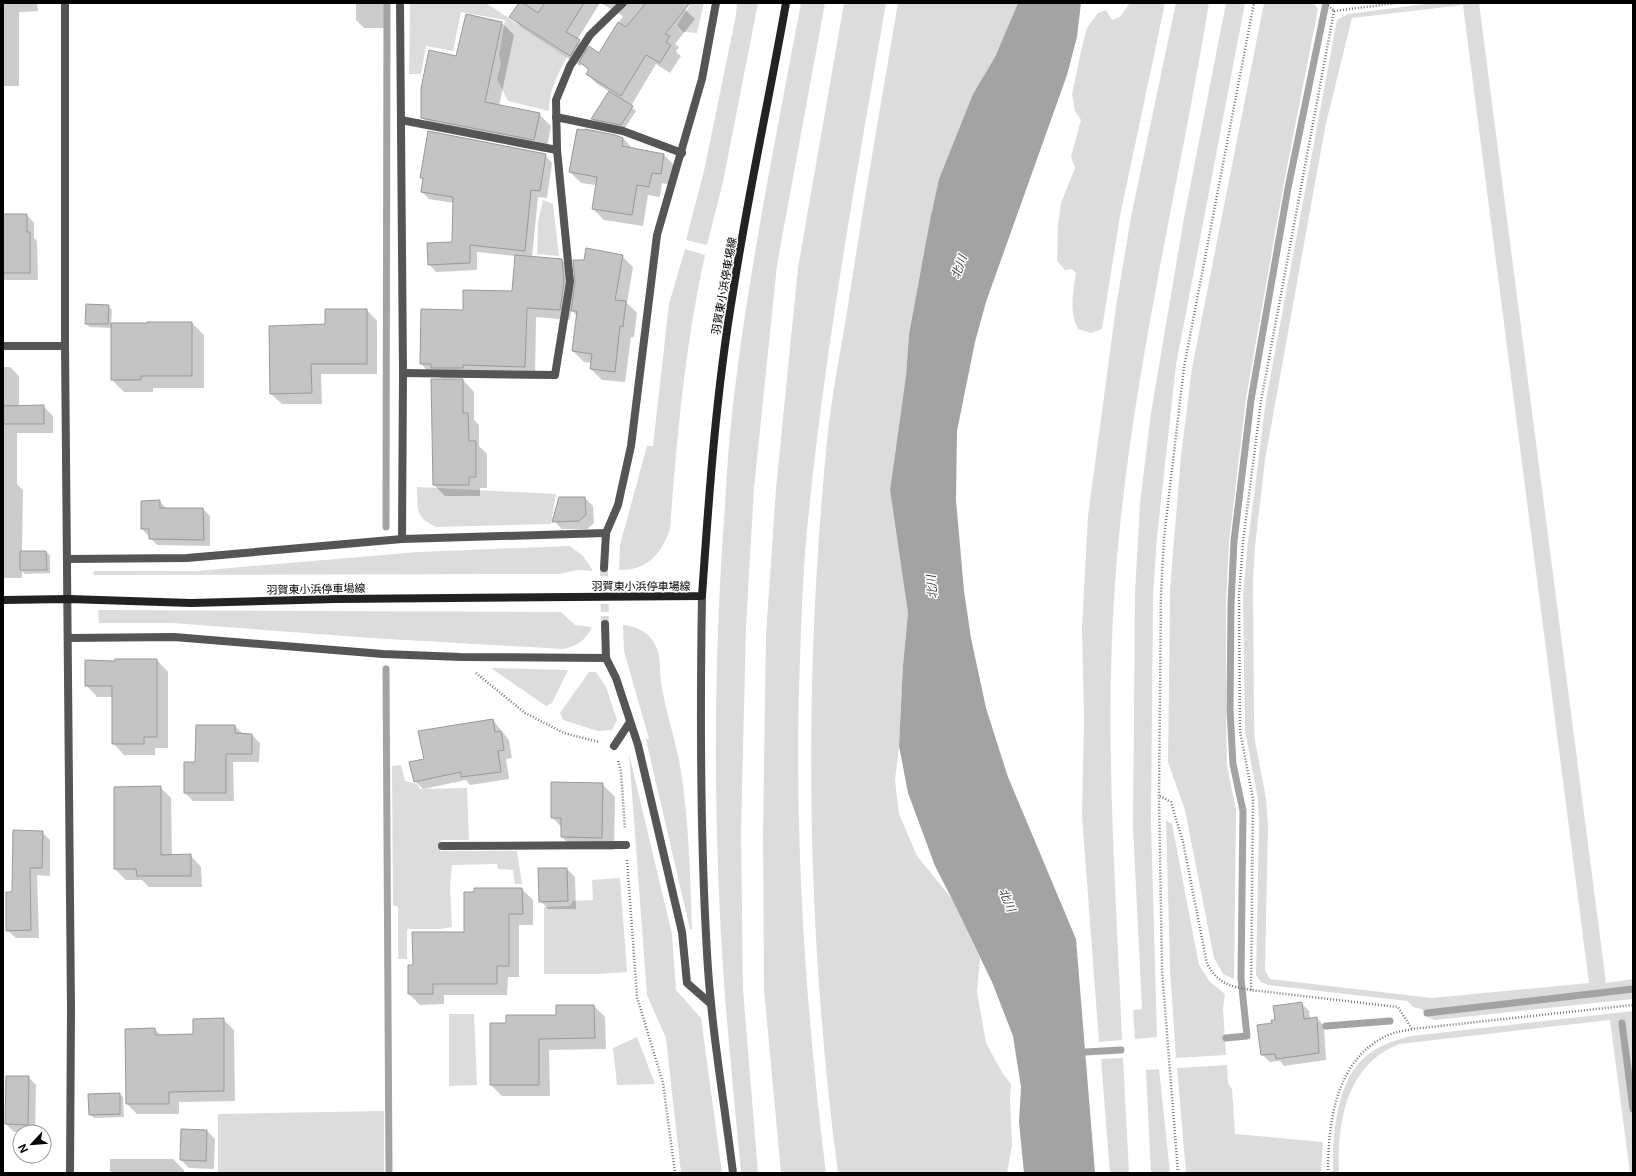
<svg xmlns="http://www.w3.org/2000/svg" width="1636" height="1176" font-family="Inter,'Noto Sans JP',sans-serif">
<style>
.green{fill:#dcdcdc;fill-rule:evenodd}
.water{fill:#a3a3a3}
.shadow{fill:#0003}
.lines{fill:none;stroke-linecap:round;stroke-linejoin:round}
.stream{stroke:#a3a3a3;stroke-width:7}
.building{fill:#c4c4c4;stroke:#999}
.minor-tunnel{stroke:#d9d9d9;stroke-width:8;stroke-dasharray:8 4;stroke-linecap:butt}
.path{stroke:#777;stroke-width:2.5;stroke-dasharray:1 2;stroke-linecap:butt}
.service{stroke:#555;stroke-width:8}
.minor{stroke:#555;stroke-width:8}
.tertiary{stroke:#555;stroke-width:8}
.secondary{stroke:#222;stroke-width:8}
.labels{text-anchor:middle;stroke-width:3;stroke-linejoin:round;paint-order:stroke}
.street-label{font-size:11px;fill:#000;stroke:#fff}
.water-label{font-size:12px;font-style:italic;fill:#444;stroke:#fff}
</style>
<rect width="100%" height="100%" fill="#fff"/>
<!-- green -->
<g class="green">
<path d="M410,3h76l81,54c-10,18 -18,34 -18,54l-41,-10 -11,-22 4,-16 -2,-8 6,-35 -44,-8 -8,39 -27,-5 -5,28h-12z"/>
<path d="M688,3h16l-7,30 -14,-1 -6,-7 13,-20z"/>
<path d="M737,3h21l-35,179 -16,63 -21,-5 18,-69 32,-156z"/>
<path d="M801,3h24l-48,262 -23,223 -8,138 -5,206 2,157 15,184h-17c-6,-63 -12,-126 -17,-189 -11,-159 -11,-319 1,-478 2,-40 5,-79 10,-118 16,-129 42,-257 66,-385z"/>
<path d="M844,3h42c-30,175 -62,350 -79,527 -5,52 -6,106 -8,159 -4,162 7,323 27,484h-45l-17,-184 -1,-155 3,-200 10,-145 22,-221z"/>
<path d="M898,3h120l-23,54 -22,37 -34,85 -9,41 -21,114 -3,42 -16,114 18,123 -5,52 -4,81 -4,34 4,34 18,42 35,43 28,59 -3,34 9,51 17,31 8,10 -1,15 2,47 -5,27h-169c-32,-242 -35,-489 -11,-732 4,-41 12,-82 19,-123 16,-105 34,-210 52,-315z"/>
<path d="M1130,3h35l-45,213 -18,113 -11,4 -13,-4c-9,-17 -5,-37 -2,-56l-4,-4 -7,1 -8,-9 1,-37 3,-21 14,-35 -4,-11 10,-37 -6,-9 -3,-17 10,-47 5,-19 11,-15 8,-3 6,10 8,-3z"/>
<path d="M1176,3h33c-32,194 -80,384 -94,580 -11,152 1,305 7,457l-23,2 -17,-226 2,-96 -2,-93 6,-111 28,-209 15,-90z"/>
<path d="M1226,3h19l-69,362 -19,172 -4,59 -2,225 6,216 -22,2 -2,-29 9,-1 -9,-182 2,-234 5,-90 11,-90 33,-195z"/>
<path d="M1264,3h50l4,6 -35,179 -37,211 -17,143 -3,61v107l1,56 9,44 -2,169 -11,-5 -9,-16 -29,-148 -17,-48 2,-172 11,-134 11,-88z"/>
<path d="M1432,3h47l127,980 27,-4v20l-198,21 -8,-3 -5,-8 -9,-2 -6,-6 -139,-16 -7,-3 -5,-7 3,-150 -1,-26 -13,-68 -2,-135 5,-54 18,-142 71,-380 11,-6zM1463,5l126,978 -157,15 -162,-19 -5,-8 3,-146 -2,-27 -11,-57 -1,-19 -1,-142 2,-34 10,-86 50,-277 11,-60 26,-105z"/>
<path d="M543,200l10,4 6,52 -22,-2 1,-32z"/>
<path d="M685,249l20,6c-20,90 -28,181 -35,274 -8,24 -23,42 -51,41l1,-25 27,-99h6l16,-142z"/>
<path d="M417,487l139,7 -5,30 -115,3c-22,-10 -18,-19 -19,-40z"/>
<path d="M570,546l13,10 10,15 -16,-1 -18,4 -466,1 1,-4h102l222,-19z"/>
<path d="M98,610l463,2 14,13 17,2c-6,13 -15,19 -29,22l-192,-11 -198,-15h-74z"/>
<path d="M623,625c11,1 24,6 30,16 9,13 6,27 8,41 4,28 14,56 19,83 9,54 10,109 12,164h-2l-44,-189 3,-1 -25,-88z"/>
<path d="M491,668l77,2 -16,33 -6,3z"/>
<path d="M589,672h7l10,15 11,33 -5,10 -14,1 -35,-11 -3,-7z"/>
<path d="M629,754l43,180 4,56 25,28 21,155h-41l-15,-135 -19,-43z"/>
<path d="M401,765l4,16 12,3 3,5 47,-1 2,52h-28l-1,11h77l5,33h-7l-2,-14 -15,-1 -1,-5 -45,1 -2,21 2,41 -11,2h-34v30h-9v-52l-5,-2 -1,-139z"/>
<path d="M1166,820l6,4 27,141 11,17 15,12 -2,14 3,47 -50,3 -6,-88z"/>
<path d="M620,878l7,94 -29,2h-54v-67l26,-1 3,-5 20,-1 -1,-20z"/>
<path d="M1633,1011v162h-3l-20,-153 -210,24c-53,19 -63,78 -61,129h-6c-1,-35 3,-92 32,-116 14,-12 30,-17 47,-21z"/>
<path d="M449,1014h25l3,71 -28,1z"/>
<path d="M637,1037l18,47 -38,1 -4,-37z"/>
<path d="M1123,1058l6,115h-19l-9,-114z"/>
<path d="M1227,1065l1,18 4,6 3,45 88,8 -2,31h-135l-9,-105z"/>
<path d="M1159,1069l11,104h-19l-5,-103z"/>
<path d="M384,1111v62h-166v-59z"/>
</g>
<!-- water -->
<path class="water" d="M1018,3h63l-4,34 -10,38 -81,227 -11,40 -18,89 -1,69 8,91 7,47 15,70 22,69 68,162 19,234h-71l-5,-51 2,-35 -8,-51 -21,-54 -40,-83 -17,-33 -27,-73 -9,-47 4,-81 5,-52 -18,-123 16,-114 3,-42 21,-114 9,-41 34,-85 22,-37z"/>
<!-- shadow -->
<g class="shadow">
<path d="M3,3h34l1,8 -19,1v74h-16z"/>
<path d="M356,3h29v25h-21l-8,-8z"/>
<path d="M520,3h80l-23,37 11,10 11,4 24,-38 -22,-13h77l17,16 -20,25 4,3 -3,5 5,4 -11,17 -14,-9 -25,42 5,5 -11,17 -29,-6 -3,-3 17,-27 -13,-8 -10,-10 2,-3 -7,-7 -2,2 -59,-39 -10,-10z"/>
<path d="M466,15l36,8 12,12 -15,71 40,8 12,12 -5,26 -112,-23 -12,-12 35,-60z"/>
<path d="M623,138l10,11 31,6 11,11 -4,19 -9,-2 -2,14 -12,-2 -5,31 -39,-6 -11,-11 3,-24 -15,-2 -11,-11z"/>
<path d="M545,155l7,8 -5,35 -9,-1 -6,60 30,3 10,10 2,22 11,-31 37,-5 11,11 -6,36 10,10 -3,24h-3l-6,45 -23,-2 -11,-11 1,-6 -8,-1 -11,-11 4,-35 -6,-6 -1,10 -34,-3 -1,60 -62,-3v4h-31l-3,-4h-8l-10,-10 43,-53 49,-19 3,-36 -39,-4v18l-41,2 -7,-8 24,-21 1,-40 -25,-4 -7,-7 2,-12 -3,-3z"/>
<path d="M3,215h24l7,8v15l3,3 1,39h-35z"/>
<path d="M108,306l4,4 -1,14 81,-1 12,12v53h-51v4h-29l-12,-12v-52l-22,-1 -4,-3z"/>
<path d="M367,310l10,11v53h-56l1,30h-40l-11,-10 55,-69z"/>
<path d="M3,367h7l9,9v30h24l10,10v17h-36v51l6,6 -1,62h24l4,3v18l-25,1 -3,-3v7h-19z"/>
<path d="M463,380l11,12v28l5,5v21l8,8v34h-7v8h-35l-11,-11z"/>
<path d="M559,498h26l8,8 1,17 -7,6h-25l-8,-8z"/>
<path d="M159,501l7,7 37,1 7,7v30l-53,-1 -15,-16z"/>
<path d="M157,660l11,12v76h-13v7h-31l-11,-12v-46h-16l-11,-12z"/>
<path d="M493,720l16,20 3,18 -6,1 3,20 -39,6 -4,-5 -43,9 -8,-8 10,-21z"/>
<path d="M235,726l8,8 9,1 8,8 -1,19h-26l1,39h-41l-8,-8 11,-30z"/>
<path d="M602,784l13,13 -1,53 -40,-1 -12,-12v-9l-10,-11z"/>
<path d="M160,787l11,11 1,58 18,-1 11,12 1,20h-53l-7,-7h-16l-11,-11z"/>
<path d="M42,832l8,8v36l-13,-1 2,63h-23l-9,-8 6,-37z"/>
<path d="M567,869l8,8 1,32h-28l-8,-8z"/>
<path d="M475,889h47l11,11v25h-14v52h-11l-1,18h-63v9l-24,1 -11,-11 5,-28 52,-33z"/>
<path d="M1301,1003l8,8 1,8 7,-1 7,8 2,34 -42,6 -4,-5 -10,1 -8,-7 11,-31z"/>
<path d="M594,1006l11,11 1,32 -57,1 1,46h-48l-11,-11 16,-61 50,-8z"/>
<path d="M223,1019l11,11 1,71 -56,1v12h-42l-10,-10 28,-75 6,7 33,-1z"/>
<path d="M28,1077l8,8 -1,47h-21l-8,-8z"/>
<path d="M119,1094l4,3 1,20 -30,1 -4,-4z"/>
<path d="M207,1131l8,8 -1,30 -25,-1 -8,-8z"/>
<path d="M110,1159h63l11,11v3h-74z"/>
</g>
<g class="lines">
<!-- stream -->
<g class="stream">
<path d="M386,527l1,-524"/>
<path d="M386,669l3,504"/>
<path d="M1427,1013l206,-24"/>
<path d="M1622,1023l11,86"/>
<path d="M1326,1026l64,-5"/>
<path d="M1226,1038l21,-2 -6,-57 2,-168 -10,-47 -3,-54 1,-106 3,-63 17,-141 37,-212 38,-185"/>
<path d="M1085,1052l36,-2"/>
</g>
</g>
<!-- building -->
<g class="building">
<path d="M519,3h4l15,10 7,-10h39l-18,29 14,8 -10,16 -61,-39z"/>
<path d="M646,3h44l-25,31 5,2 -4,6 5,3 -11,18 -14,-8 -25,41 -35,-22 3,-5 -10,-7 10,-16 10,7 19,-31 8,5z"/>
<path d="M466,14l36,8 -17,80 55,11 -6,27 -113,-22v-30l8,-38 27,6z"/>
<path d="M609,91l24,15 -12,19 -30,-6z"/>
<path d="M577,129l7,1 1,-1 30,6 8,3 -1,8 42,8 -3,20 -9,-1 -3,14 -12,-2 -5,30 -40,-6 5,-32 -28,-5z"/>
<path d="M428,131l118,23 -6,37 -9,-1 -6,61 -55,-6v18l-42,2 -1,-22 25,-1 1,-45 -32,-5 2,-14h-3z"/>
<path d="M3,214h24v18h3v41h-27z"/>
<path d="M586,248l37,7 -8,45 11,1 -3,26 -3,-1 -5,46 -25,-3 2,-15 -20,-3 5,-40h-6l4,-28 -2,-23h11z"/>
<path d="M515,255l47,4 2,23 -4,28 -33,-2 -2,59 -62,-2v3h-32v-4h-11l1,-55 42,1v-20l49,1z"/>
<path d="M86,304l23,1 -1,19h-23z"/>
<path d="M325,309h42v55h-56l1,29 -42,1 -1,-68 56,-2z"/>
<path d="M147,322h45v54h-51v4h-30v-57h36z"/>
<path d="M431,379h32v34h5l1,28h7v36h-7v8h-36z"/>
<path d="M44,405v19h-41v-18z"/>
<path d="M559,497h26l1,18 -7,6 -27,1z"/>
<path d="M160,500v8h43l1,32 -55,-1v-10h-8v-28z"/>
<path d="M20,551h26l1,19h-27z"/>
<path d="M115,659h42v78h-13v7h-32v-58h-27v-26l30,1z"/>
<path d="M493,719l2,13 6,-1 3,19 -6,1 3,21 -40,5v-5l-47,10 -5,-20 15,-3 -6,-28z"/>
<path d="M196,725h39v8l17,1v20h-26v39h-42v-31h11z"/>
<path d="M551,782l52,1 -1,55 -41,-1v-19h-10z"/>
<path d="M161,786v69l30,-1v22h-54l-1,-7h-22v-82z"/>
<path d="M13,830l30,1 -1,37h-12l1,62 -25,1v-39h6z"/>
<path d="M538,868h29l1,33 -29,1z"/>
<path d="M474,888h48l1,26h-14v52h-12v18h-64v10h-25v-29h5l-1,-33h52v-40h10z"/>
<path d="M1302,1002l2,17 13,-2 2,36 -43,6 -1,-5 -14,1 -4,-30 15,-2 -1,-3h4l-2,-14z"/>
<path d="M556,1005h38l1,33 -56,1v46h-49v-62h16v-8h50z"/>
<path d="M224,1018v73l-55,1v12h-43l-1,-75 30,-1v7l38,-1v-15z"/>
<path d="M6,1076h23l-1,49 -23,-1z"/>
<path d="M120,1093v21l-31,1 -1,-21z"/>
<path d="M181,1129l26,1 -1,31 -26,-1z"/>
</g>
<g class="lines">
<!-- minor-tunnel -->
<path class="minor-tunnel" d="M604,568l1,56"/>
<!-- path -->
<g class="path">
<path d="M1326,3l8,8"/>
<path d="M1334,11l-73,390 -18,141 -4,53 1,136 13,68 -2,191 147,17 14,22"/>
<path d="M1334,11l63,-8"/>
<path d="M476,673l49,40 39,20 35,9"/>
<path d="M618,761l3,11 4,57"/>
<path d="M1160,796l11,6 12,40 24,122c12,20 22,22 44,26"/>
<path d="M627,860l10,137 26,86 12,90"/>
<path d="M1178,1173l-16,-203 -3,-175 2,-202 3,-55 20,-171 70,-364"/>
<path d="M1328,1173c0,-52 8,-117 63,-139 7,-3 14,-3 21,-5l221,-24"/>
</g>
<!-- service -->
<g class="service">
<path d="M556,117l67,14 59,22"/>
<path d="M401,120l156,30"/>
<path d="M3,346h62"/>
<path d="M403,373l152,2 15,-93 -13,-132 -1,-50 14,-34 20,-31 33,-32"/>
<path d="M614,746l16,-24"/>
<path d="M442,846l184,-1"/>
</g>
<!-- minor -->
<g class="minor">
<path d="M65,3v343l6,662 -1,165"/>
<path d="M400,3l3,370 -1,166"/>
<path d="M67,559l120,-1 215,-19 204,-6"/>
<path d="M604,568l2,-35 12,-28 13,-59 26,-211 45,-156 14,-76"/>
<path d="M605,624l1,34 10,20 22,67 44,187 5,51 24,21"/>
<path d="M69,638l105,-1 209,17 78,3 145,1"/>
</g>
<!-- tertiary -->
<path class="tertiary" d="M702,596c-2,119 -2,239 5,357 4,74 17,147 26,220"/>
<!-- secondary -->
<path class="secondary" d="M3,600l66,-1 122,4 145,-4 366,-3c7,-102 14,-203 31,-304 15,-97 36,-193 53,-289"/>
</g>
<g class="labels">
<!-- street labels -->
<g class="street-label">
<text transform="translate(724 286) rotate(-80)" y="4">羽賀東小浜停車場線</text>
<text x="641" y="590">羽賀東小浜停車場線</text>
<text transform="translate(316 589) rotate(-1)" y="4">羽賀東小浜停車場線</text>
</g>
<!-- water labels -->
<g class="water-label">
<text transform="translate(959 267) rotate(-70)" y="4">北川</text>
<text transform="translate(932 587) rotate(-95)" y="4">北川</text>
<text transform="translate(1007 900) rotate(67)" y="4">北川</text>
</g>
</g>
<!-- border -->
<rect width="1636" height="1176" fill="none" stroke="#000000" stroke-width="8"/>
<!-- north arrow -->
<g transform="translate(32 1144) rotate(244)"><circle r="19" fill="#ffffff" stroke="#999999"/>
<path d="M0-3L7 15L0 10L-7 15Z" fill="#000000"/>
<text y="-6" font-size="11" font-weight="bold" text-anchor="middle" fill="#000000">N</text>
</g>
</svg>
